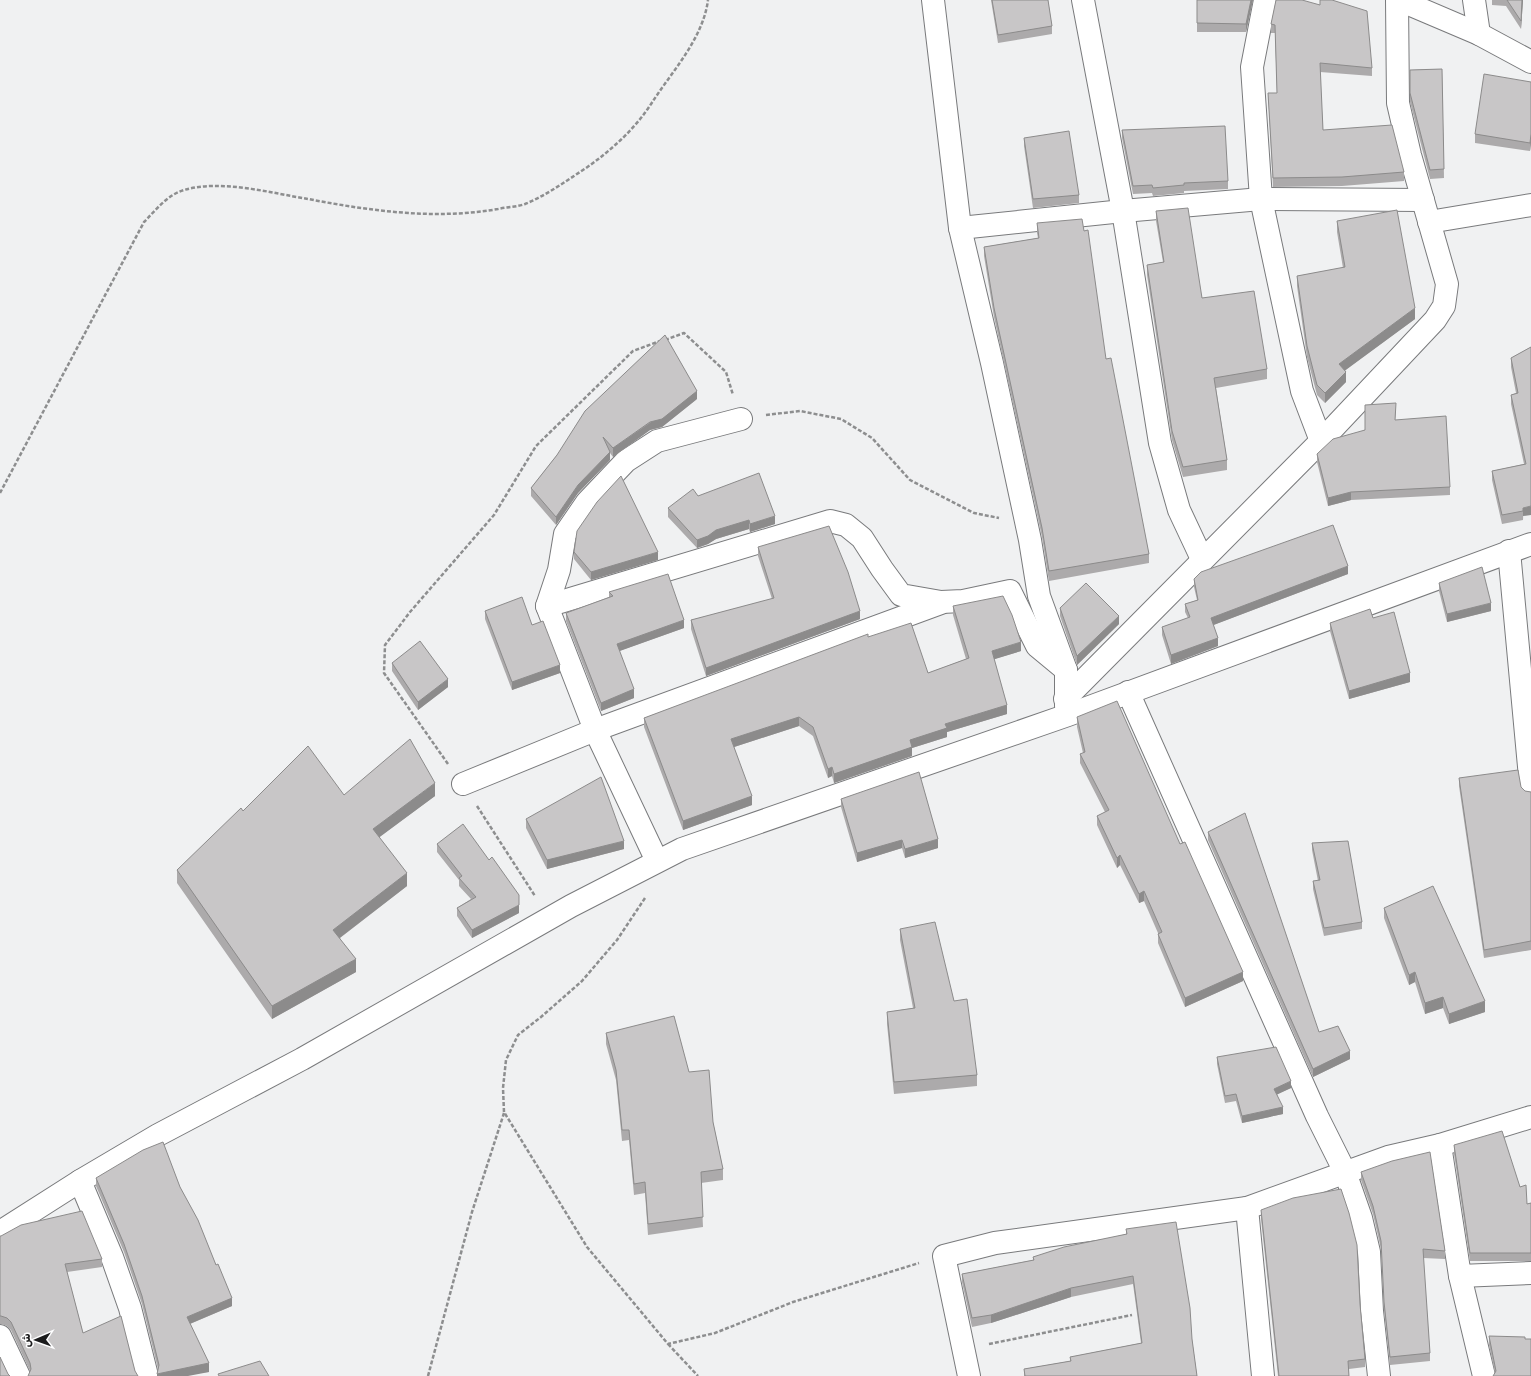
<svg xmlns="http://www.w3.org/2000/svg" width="1531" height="1376" font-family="Rubik,Vazirmatn,sans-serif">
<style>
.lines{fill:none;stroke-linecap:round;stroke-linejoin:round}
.street-casing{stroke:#797a7c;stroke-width:24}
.path{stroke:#8d8e8f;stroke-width:2.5;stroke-dasharray:4 2;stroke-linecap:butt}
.street{stroke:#fff;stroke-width:22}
.wall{fill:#acaaab}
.shaded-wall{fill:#8c8b8b}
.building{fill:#c8c6c7;stroke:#8c8b8b}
</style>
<rect width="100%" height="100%" fill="#f0f1f2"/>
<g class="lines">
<defs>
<g id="street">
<path d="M933,0l27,228 32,135 38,177 9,56 27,74v36"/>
<path d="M1083,0l40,211 37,232 19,67 23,49"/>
<path d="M1265,0l-13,67 9,132 41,192 19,50"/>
<path d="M1399,0l80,34 52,28"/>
<path d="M1474,0l5,34"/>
<path d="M1429,222l102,-17"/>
<path d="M960,228l163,-17 138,-12 162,1"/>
<path d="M1509,551l22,237"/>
<path d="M547,606l283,-85 16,4 16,13 20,31 19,26 40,7 22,-1 47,-10 27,55 29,24"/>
<path d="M1128,692l189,424 28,56 16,46 8,34 3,59 7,65"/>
<path d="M1065,699l256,-258 114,-121 9,-14 3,-22 -37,-129 -12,-52 -1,-103"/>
<path d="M463,784l132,-54 346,-127"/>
<path d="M657,861l-62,-131 -48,-124 12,-36 6,-36 22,-32 39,-41 31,-20 84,-22"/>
<path d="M1531,1117l-91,28 20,131 71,-3"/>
<path d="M80,1181l32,76 18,51 17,68"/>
<path d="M1247,1208l16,168"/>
<path d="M0,1232l80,-51 78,-46 144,-76 269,-153 111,-57 386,-134 463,-171"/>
<path d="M1460,1276l24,100"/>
<path d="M0,1336l19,40"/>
<path d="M969,1376l-25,-120 51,-13 252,-35 141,-51 52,-12"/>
</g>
</defs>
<!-- street casing -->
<use href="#street" class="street-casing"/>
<!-- path -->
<g class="path">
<path d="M665,340l19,-7 42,39 7,23"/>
<path d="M766,415l34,-4 41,8 31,19 38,42 64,33 25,5"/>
<path d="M0,493l144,-271c12,-12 23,-27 40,-32 37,-11 87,3 124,9 63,12 127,21 190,10 9,-2 19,-2 27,-5 22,-9 41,-23 61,-36 27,-19 50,-40 67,-67 21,-32 50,-63 55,-101"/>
<path d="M448,764l-64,-91 1,-28 25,-33 84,-97 42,-69 97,-95 27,-10"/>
<path d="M477,806l58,90"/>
<path d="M645,898l-28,42 -35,41 -41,36 -23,18 -12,25 -3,28 1,24 83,135 81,97 47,-11 78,-31 126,-39"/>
<path d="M668,1344l30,32"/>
<path d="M989,1344l143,-29"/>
<path d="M428,1376l44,-164 32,-99"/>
</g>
<!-- street -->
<use href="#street" class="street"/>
</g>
<!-- wall -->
<g class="wall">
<path d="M991,0h57l4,26v8l-54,9z"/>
<path d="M1197,0h56l-7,32h-49z"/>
<path d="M1276,0l96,68v8l-52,-4 3,58 81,42v9l-62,5 -69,1 -5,-94h9l-2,-60h-4v-9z"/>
<path d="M1492,0h31l-2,29 -15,-23 -14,-1z"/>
<path d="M1442,69l2,109 -14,1 -20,-77v-32z"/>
<path d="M1531,82v60l-1,9 -55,-8v-9z"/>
<path d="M1122,130l106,51v8l-44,2v2l-31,3 -1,-3 -19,1 -11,-56z"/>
<path d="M1024,138l55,57v8l-46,5 -9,-62z"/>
<path d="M1156,211l46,87 65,71v10l-51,9 11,72v10l-44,7 -11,-37 -25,-165v-10l16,-3 -7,-41z"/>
<path d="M1337,221l78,98 -70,51 1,12 -21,21 -8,-8 -10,-38 -10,-71v-10l46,-8 -6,-36z"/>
<path d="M1037,223l69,136 43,195v9l-100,18 -7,-44 -48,-220 -10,-61v-9l54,-9 -1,-5z"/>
<path d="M1531,347l-8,173 -21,4 -10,-44v-9l32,-7 -13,-60v-9l5,-2 -5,-26v-9z"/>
<path d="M697,399l-35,28 -12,3 -37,27 -3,-4v7l-32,33 -22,32 -25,-29v-8l26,-33z"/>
<path d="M1396,411l-1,9 55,67v8l-99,5 -23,6 -11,-44v-8l48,-24z"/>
<path d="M698,496l77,28 -25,8 -1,-3 -33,10 -8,5 -11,4 -29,-31v-9z"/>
<path d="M758,547l102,72 -154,57 -15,-47v-9l81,-21 -14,-43z"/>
<path d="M574,552l84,8 -67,20 -17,-21z"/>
<path d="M1348,574l-135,51 5,21 -47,18 -9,-29v-8l26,-9 -3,-6v-8l12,-4 -3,-13v-8z"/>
<path d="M1439,583l52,28 -44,11 -8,-31z"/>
<path d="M609,592l75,36 -65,23 15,47 -33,13 -35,-90v-8l43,-16z"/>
<path d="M953,606l68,45 -27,8 13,55 -60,18v5l-35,11v8l-78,27 -2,-7 -4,2 -15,-42 -14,-10 -65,21 18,58 -69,25 -39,-103v-9l224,-81 60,36 38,-14 -13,-44z"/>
<path d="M1060,608l59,16 -42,41 -17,-49z"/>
<path d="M485,611l47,14 28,48 -48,17 -27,-71z"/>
<path d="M1373,618l37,64 -61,17 -19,-68v-8z"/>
<path d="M392,663l56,24 -30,23 -26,-39z"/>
<path d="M1077,717l103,127 63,137 -58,26 -27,-64v-10l-14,-32 -5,2 -19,-38 -3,3 -20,-43v-9l8,-4 -25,-49v-9l3,-1 -6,-26z"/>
<path d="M1459,778l62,9 4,4 6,1v158l-47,8 -25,-172z"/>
<path d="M344,795l91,1 -56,41 28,49 -67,52 16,34 -84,47 -95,-136v-13l66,-59z"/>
<path d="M841,799l97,49 -33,10 -3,-10 -45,14 -16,-55z"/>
<path d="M526,819l98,30 -77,20 -21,-41z"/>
<path d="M1208,832l111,200 31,27 -37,18 -105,-237z"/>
<path d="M1312,843l50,79v7l-38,7 -11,-47v-8h5l-6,-31z"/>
<path d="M437,844l82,69 -47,25 -15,-22v-8l14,-9 -12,-13v-6l-22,-28z"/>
<path d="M1384,908l101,104 -36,12 -6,-16 -18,6 -10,-32 -6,3 -25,-67z"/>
<path d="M900,929l54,72 23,74v11l-83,8 -7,-70v-12l26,-4 -13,-68z"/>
<path d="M606,1033l83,39 24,50 10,47v11l-22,3 2,44 -55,8 -3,-42 -11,2 -5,-55 -7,1 -6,-61 -10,-36z"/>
<path d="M1217,1057l74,31 -14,6 6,20 -41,9 -6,-22 -11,2 -8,-39z"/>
<path d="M1454,1145l66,42 7,17 4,-1v58h-61l-16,-107z"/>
<path d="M1361,1172l84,79v8l-22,-1 7,95v8l-40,4 -6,-55 -3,-61 -8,-35 -12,-34z"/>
<path d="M96,1178l84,9 36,78 16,41 -42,18 19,48 -52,4 1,-7 -16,-65 -18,-52 -28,-66z"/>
<path d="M1261,1210l99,94 5,55v8l-16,2v7h-71l-17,-157z"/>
<path d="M1126,1229l66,110 5,37h-173v-7l46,-8v-4l71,-14 -8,-59 -62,13 -80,26 -19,4 -10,-45v-8l71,-14v-3l93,-23z"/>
<path d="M0,1236l102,23v8l-35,5 16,61 52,38 -106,4 1,-4 -19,-41 -4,-4 -6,-2h-1z"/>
<path d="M1489,1336l36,3 -30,34 -6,-28z"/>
</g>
<!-- shaded-wall -->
<g class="shaded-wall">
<path d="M1251,0h2l-7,32v-8z"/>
<path d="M1522,0h1l-2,29v-8z"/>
<path d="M1531,134v8l-1,9v-8z"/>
<path d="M1415,308v11l-76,56v-11z"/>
<path d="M1346,372v10l-21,21v-10z"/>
<path d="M697,391v8l-35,28 -12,3 -37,27v-9z"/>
<path d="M610,452v8l-32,33 -22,32v-8l22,-32z"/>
<path d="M1351,492v8l-23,6v-8z"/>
<path d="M1531,506v9l-8,1v-8z"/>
<path d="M775,516v8l-25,8v-8z"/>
<path d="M749,520v9l-33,10 -8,5 -11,4v-8l19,-10z"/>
<path d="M658,552v8l-67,20v-8z"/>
<path d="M1348,566v8l-137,52v-8z"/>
<path d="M1491,603v8l-44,11v-8z"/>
<path d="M860,611v8l-154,57v-8z"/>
<path d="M1119,616v8l-42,41v-9z"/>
<path d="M684,620v8l-67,24v-8z"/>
<path d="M1218,638v8l-47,18v-9z"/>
<path d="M1021,642v9l-29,9v-9z"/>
<path d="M560,665v8l-48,17v-8z"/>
<path d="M1410,673v9l-61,17v-8z"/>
<path d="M448,679v8l-30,23v-8z"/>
<path d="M634,689v9l-33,13v-8z"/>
<path d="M1007,705v9l-60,18v5l-35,11v8l-78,27v-9l111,-50z"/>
<path d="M799,717v9l-68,22v-9z"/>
<path d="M832,767v9l-4,2v-9z"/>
<path d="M435,783v13l-62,46v-13z"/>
<path d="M752,796v9l-69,25v-9z"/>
<path d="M938,839v9l-33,10v-9z"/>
<path d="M902,840v8l-45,14v-9z"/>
<path d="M624,841v8l-77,20v-9z"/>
<path d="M1120,855v10l-3,3v-10z"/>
<path d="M407,873v13l-74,57v-13z"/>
<path d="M1144,891v10l-5,2v-9z"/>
<path d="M519,905v8l-47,25v-8z"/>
<path d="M356,959v13l-84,47v-13z"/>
<path d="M1243,972v9l-58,26v-9z"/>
<path d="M1415,972v10l-6,3v-10z"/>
<path d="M1443,997v11l-18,6v-11z"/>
<path d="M1485,1001v11l-36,12v-10z"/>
<path d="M1350,1051v8l-37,18v-8z"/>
<path d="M1291,1081v7l-17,8v-7z"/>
<path d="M1283,1107v7l-41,9v-7z"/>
<path d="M1071,1288v9l-80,26v-8z"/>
<path d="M232,1298v8l-45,19v-8z"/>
<path d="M209,1363v9l-21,4h-31v-2z"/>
</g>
<!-- building -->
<g class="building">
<path d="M992,0h56l4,26 -54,9z"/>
<path d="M1197,0h54l-5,24 -49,-1z"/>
<path d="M1276,0h26l18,5v-5h12l35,11 5,57 -52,-5 3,67 69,-5 12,47 -62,5 -69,1 -5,-85h9l-2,-68 -4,-1z"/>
<path d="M1507,0h15l-1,21z"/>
<path d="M1442,69l2,100 -14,1 -20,-77v-23z"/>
<path d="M1484,74l47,8v52l-1,9 -55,-9z"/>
<path d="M1225,126l3,55 -44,2v2l-31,3 -1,-3 -19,1 -11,-56z"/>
<path d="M1069,131l10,64 -46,4 -9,-61z"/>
<path d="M1188,208l14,90 52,-7 13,78 -53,9 13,82 -44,7 -11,-36 -25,-166 17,-3 -8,-51z"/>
<path d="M1397,210l18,98 -76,56 7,8 -21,21 -8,-8 -10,-39 -10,-70 48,-9 -8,-46z"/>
<path d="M1082,219l2,12 4,-1 18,129 5,-1 38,196 -100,17 -7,-43 -48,-220 -10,-61 55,-9 -2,-15z"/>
<path d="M665,335l32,56 -35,28 -12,3 -37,26 -10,-11 7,15 -32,33 -22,32 -25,-29 26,-33 28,-44z"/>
<path d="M1531,347v159l-8,2v3l-21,4 -10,-44 34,-7 -15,-69 7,-2 -7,-35z"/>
<path d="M1396,403l-1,17 51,-4 4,71 -99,5 -23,6 -11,-44 16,-15 32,-9v-25z"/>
<path d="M759,473l16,43 -25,8 -1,-4 -33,10 -8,6 -11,4 -29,-32 25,-19 5,7z"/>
<path d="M621,476l37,76 -67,20 -17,-20 3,-21 20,-29z"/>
<path d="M1333,525l15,41 -137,52 7,20 -47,17 -9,-28 28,-10 -5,-13 13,-4 -4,-21 7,-7z"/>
<path d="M829,526l19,46 12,39 -154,57 -15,-48 83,-22 -16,-51z"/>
<path d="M1482,567l9,36 -44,11 -8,-31z"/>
<path d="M668,574l16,46 -67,24 17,45 -33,14 -35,-90 47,-17 -4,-4z"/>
<path d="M1086,583l33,33 -42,40 -17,-48z"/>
<path d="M1003,596l9,19 9,27 -29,9 15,54 -62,19 2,4 -37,12 2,7 -78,27 -2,-7 -4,2 -15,-42 -14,-10 -68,22 21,57 -69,25 -39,-103 224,-84v3l43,-14 17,50 41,-15 -16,-52z"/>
<path d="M522,597l10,28 11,-4 17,44 -48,17 -27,-71z"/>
<path d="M1370,609l3,9 21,-6 16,61 -61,18 -19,-68z"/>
<path d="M420,641l28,38 -30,23 -26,-39z"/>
<path d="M1117,701l63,143 5,-2 58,130 -58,26 -27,-64 4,-2 -18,-41 -5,3 -19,-39 -3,3 -20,-42 12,-6 -29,-56 5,-2 -8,-35z"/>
<path d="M410,739l25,44 -62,46 34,44 -74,57 23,29 -84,47 -95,-136 64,-62 2,3 65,-65 36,49z"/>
<path d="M1518,770l3,17 4,4 6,1v149l-47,9 -25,-172z"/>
<path d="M919,772l19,67 -33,10 -3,-9 -45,13 -16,-54z"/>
<path d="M601,777l23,64 -77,19 -21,-41z"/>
<path d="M1245,813l74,219 19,-6 12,25 -37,18 -105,-237z"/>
<path d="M463,824l26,36 3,-3 27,38v10l-47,25 -15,-22 19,-11 -17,-19 3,-2 -25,-32z"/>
<path d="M1348,841l14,81 -38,6 -11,-47 7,-1 -8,-37z"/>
<path d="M1433,886l52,115 -36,13 -6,-17 -18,6 -10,-31 -6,3 -25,-67z"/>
<path d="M935,922l19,79 13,-2 10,76 -83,7 -7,-70 28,-4 -15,-79z"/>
<path d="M674,1016l15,56 20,-2 4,52 10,47 -22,3 2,45 -55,7 -3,-42 -11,2 -5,-54h-7l-6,-60 -10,-37z"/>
<path d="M1276,1047l15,34 -17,8 9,18 -41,9 -6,-22 -11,2 -8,-39z"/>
<path d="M1502,1131l18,56 6,-2 1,19 4,-1v50h-61l-16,-108z"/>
<path d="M163,1142l17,45 18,33 18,45 2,-1 14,34 -45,19 22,46 -52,11 2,-9 -17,-69 -18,-52 -28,-66 47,-28z"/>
<path d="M1430,1152l15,99 -22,-2 7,104 -40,4 -6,-55 -3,-61 -8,-35 -12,-34 31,-11z"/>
<path d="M1341,1189l8,24 8,32 3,59 5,55 -17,2 1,15h-70l-18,-166 32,-12z"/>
<path d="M82,1211l20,48 -37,5 18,69 38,-17 14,55 3,5h-110l3,-7 -1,-6 -19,-41 -4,-4 -6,-2h-1v-80h1l20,-11z"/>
<path d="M1176,1222l14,86 2,31 5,37h-172l-1,-7 47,-8 -1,-4 72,-14 -9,-67 -62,12 -80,27 -19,3 -10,-44 72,-14 -1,-3 31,-10 63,-13 -1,-5z"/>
<path d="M1489,1336l36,1v2h6v37h-38l3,-5z"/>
<path d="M0,1357l8,17 2,2h-10z"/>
<path d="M260,1361l9,15h-50l-1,-2z"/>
</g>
<!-- north arrow -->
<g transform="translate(36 1340) rotate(268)" stroke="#fefeff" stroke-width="3" paint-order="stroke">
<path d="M0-3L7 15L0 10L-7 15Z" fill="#1b1b1c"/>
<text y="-6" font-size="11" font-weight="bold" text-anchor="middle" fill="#1b1b1c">ش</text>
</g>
</svg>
